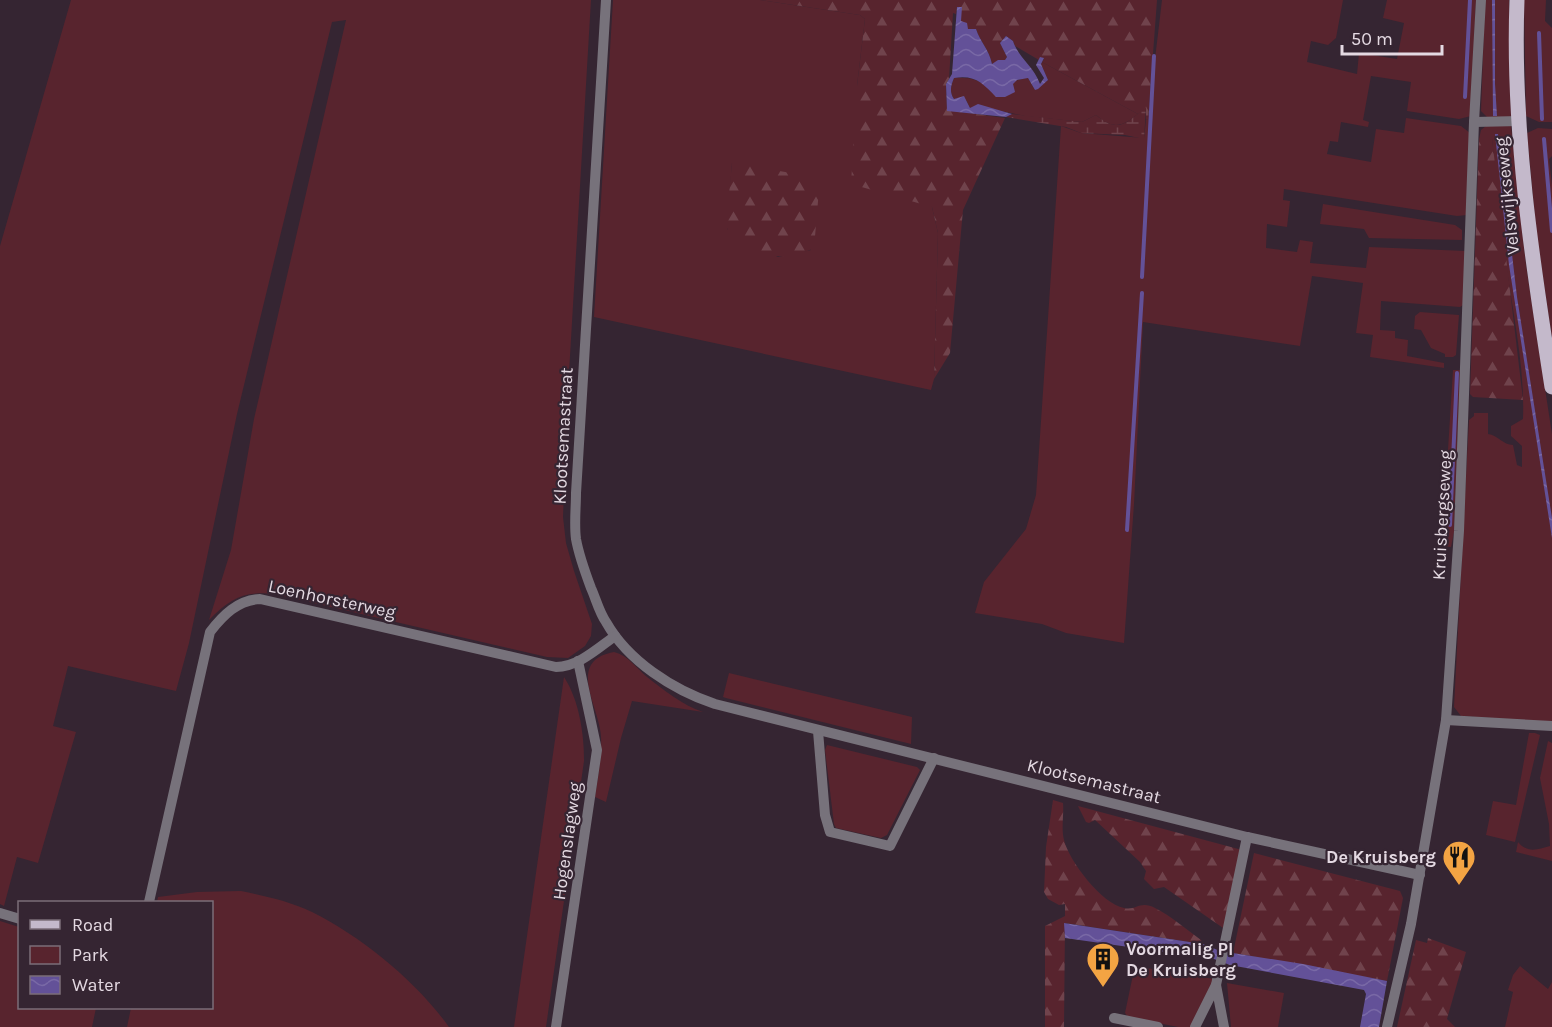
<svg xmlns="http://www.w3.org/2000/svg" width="1552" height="1027" font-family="Karla,sans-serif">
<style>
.green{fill:#58242e;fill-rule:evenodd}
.forest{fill:url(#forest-firs)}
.wetland{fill:url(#wetland-marsh)}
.water{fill:url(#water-waves)}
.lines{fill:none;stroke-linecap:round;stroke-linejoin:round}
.stream{stroke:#635198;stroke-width:4}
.street{stroke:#77727b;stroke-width:10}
.primary{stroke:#c4b9cb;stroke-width:15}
.labels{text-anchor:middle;stroke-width:4.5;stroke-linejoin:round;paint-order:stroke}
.street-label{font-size:18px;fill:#e4d9e2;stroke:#352532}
.poi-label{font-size:18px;font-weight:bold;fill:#e4d9e2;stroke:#352532;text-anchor:end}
</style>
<defs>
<pattern id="forest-firs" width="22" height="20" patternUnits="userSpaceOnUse" patternTransform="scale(1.5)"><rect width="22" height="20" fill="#58242e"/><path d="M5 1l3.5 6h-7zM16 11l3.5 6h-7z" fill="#70434c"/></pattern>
<pattern id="wetland-marsh" width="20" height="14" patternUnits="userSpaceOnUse" patternTransform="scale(1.5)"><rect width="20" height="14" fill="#58242e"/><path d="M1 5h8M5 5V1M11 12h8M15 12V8" fill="none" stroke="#70434c"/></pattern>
<pattern id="water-waves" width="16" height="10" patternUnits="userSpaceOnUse" patternTransform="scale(1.5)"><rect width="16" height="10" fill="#635198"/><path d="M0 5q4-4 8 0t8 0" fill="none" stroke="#7969a6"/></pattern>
</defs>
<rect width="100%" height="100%" fill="#352532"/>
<!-- green -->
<g class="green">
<path d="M71,0h520l-23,390 -5,127 3,26 8,28 18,53 -1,12 -6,10 -17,12 -21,-1 -272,-63c-31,-3 -44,4 -66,26l22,-70 23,-131 92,-399 -14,2 -95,392 -48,229 -13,48 -108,-25 -15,60 23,6 -38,131 -21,-6 -13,49 -4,-2v-658z"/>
<path d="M613,0h147l100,15 5,4 -8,67 75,121 6,26 -4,146 -3,11 -337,-73zM732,163l79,87 -33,7 -51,-28z"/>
<path d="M1162,0h181l-7,38 -8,7 -17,-4 -4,21 50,12 2,-21 38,6 7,-36 -21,-5 4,-18h89l-5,116 -12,3 -52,-8 4,-29 -40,-6 -8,44 6,2 -1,5 -27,-5 -3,20 -8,-1 -3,13 44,8 5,-33 28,4 2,-15 55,8 9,7 -3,82 -10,1 -173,-27 -1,11 7,1 -3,26 -20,-3 -1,24 31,4 3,-12 13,2 -3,21 56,5 3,-21 97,4 -3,54 -3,2 -79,-6 -1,29 15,1v7l13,2 -1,16 37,7v5l-74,-11 3,-22 -17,-2 7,-50 -51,-7 -12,70 -157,-24 -9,182 -10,139 -58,-10 -24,-9 -67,-11 9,-31 42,-53 10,-34 25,-369 20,7 63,5 2,-19 2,1 5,-60 2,-1z"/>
<path d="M1485,0h24l2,117 -23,1 -7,-7z"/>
<path d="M1524,0h22l-1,21 7,7v94h-13l-13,-6z"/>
<path d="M1042,62l96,52c-17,14 -26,15 -42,1l-14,7 -57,-6 -38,-8h-17l-4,-8 -12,-1c-5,-7 -3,-14 0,-21 14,-1 28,1 36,13 13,-4 25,-12 38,-13l7,12 13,-10 -7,-16z"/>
<path d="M1486,126h25l15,139 26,169v288l-91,-6 -7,-9 15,-287 5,-4v-3h14v21c10,1 15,11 25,11l4,20 5,2v-21l-11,-10v-10l12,-7c2,-52 -10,-104 -17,-156 -6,-41 -10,-82 -14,-124h-13l2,-9z"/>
<path d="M1538,128l14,1v27l-3,3 3,26v154l-16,-110 -9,-96z"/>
<path d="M1323,204l132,21 7,5v10l-93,-2 -5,-9 -44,-5z"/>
<path d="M1420,312l39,3 -3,40 -3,2h-8v-3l-14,-6 -10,-18 -7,-1 1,-13z"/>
<path d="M1453,370h7l-6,162 -3,15 -9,-1z"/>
<path d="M614,652c15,4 22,16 33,25 17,13 35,28 56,35l-71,-11 -11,37 -15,64 -11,-5c3,-20 7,-40 6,-60 -1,-30 -36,-76 13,-85z"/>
<path d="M729,673l183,44 -1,27 -185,-46 -3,-1z"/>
<path d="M564,677c15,23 20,56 20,84l-38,266h-32z"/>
<path d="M1529,733h6l5,2 -25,107 -29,-7 7,-34 23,4z"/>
<path d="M1548,741l4,2v118l-36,-9 2,-10c10,12 20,7 32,4l-1,-22 -9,-46z"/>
<path d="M827,745l90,22 3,3 -33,65 -6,3 -45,-10 -2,-4 -9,-74z"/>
<path d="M241,891c24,5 48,10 71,21 50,25 104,69 137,115h-322l4,-19h81v-106h-55l1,-5 39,-5z"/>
<path d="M0,921l19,6 1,81h76l-4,19h-92z"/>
<path d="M1520,966l28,23 4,-7v45h-47l8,-35 -5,-2 5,-15z"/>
<path d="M1140,967l74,12 -22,48h-14l-50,-10 -3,-4 9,-43z"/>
<path d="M1227,983l57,10 -6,34h-47z"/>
</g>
<!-- forest -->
<g class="forest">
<path d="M760,0h397l-9,120 -2,-1v-11l-8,6 -96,-52 2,-3 -4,-2 -1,3 -24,-14 -2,-5 -7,-5 -6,7 7,14 -2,3 -13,4c-3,-15 -12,-22 -16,-35h-8l-7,-8 -4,-14 -1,7 -3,-1 -4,66 -3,5 1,26 58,8 -42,92 -13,143 -16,26 4,-146 -6,-26 -81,-23 6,-98 8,-67 -5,-4z"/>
<path d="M1479,139h13l31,261 -50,-3 -3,-3z"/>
<path d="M732,163l88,15 -6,70c-10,5 -27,10 -38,8 -17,-2 -47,-12 -50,-32z"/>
<path d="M1053,800l10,3c1,11 -2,26 1,37 5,21 38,64 60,68 12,3 16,-8 31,0 16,8 31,21 46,32l2,4 -138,-21 -1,104h-19v-101l20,-10v-12l-6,1 -11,-6 -4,-7 2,-45z"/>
<path d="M1078,806l164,44 -16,80 -62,-43 -10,2 -10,-10 2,-8 -6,-9 -45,-42 -6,3 -3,-1z"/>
<path d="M1254,853l146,38 3,7 -16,83 -154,-28z"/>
<path d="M1428,938l38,14 -19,67 8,8h-58l19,-87 11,3z"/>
</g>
<!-- wetland -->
<path class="wetland" d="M1146,107l-2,32 -19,-4 -44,-2 -15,-6 -60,-10 6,-3 70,8 14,-7c22,19 31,8 50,-8z"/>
<!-- water -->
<g class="water">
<path d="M1492,0h3v84l2,32h-4z"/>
<path d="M957,7h5l-1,14 6,2 1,6h8c4,13 13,20 16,35l6,-4h7l2,-3 -7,-14 6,-7 7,5c6,18 20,24 27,43l4,-6 -8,-13 4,-8 4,1 -3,6 7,16 -10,9 -3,1 -7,-12 -11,2 -4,4 2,8 -10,5h-9c-14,-14 -20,-22 -42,-19 -3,7 -5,14 0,21l10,-3 6,12 8,-4 34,10 -6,3 -59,-6 -1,-27 6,-10z"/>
<path d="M1495,134h3l19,163 35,221v20l-43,-273z"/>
<path d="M1064,923l139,21 17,7 83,13 84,17 -8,46h-19l6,-33 -2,-4 -134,-25 -16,-6 -149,-21z"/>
</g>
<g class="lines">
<!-- stream -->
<g class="stream">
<path d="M1539,33l3,86"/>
<path d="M1465,97l5,-97"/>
<path d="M1544,139l8,92"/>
<path d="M1142,277l12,-221"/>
<path d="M1450,525l7,-152"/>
<path d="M1127,530l15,-237"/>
</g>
<!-- street -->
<g class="street">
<path d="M606,0l-30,493c0,15 -2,31 0,46 3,17 9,33 15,49 5,11 8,24 15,34 22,39 67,68 109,82l532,133 173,38"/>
<path d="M1474,122l46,-1"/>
<path d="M1446,720l106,6"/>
<path d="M818,731l7,84 5,17 60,14 44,-88"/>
<path d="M149,902l61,-270c13,-17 28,-32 50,-33l296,68c22,0 42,-19 59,-31"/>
<path d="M0,913l20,6"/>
<path d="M1216,985l31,-148"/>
<path d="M1114,1018l44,9"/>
<path d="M556,1027l41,-277 -19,-89"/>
<path d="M1195,1027l21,-42 8,42"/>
<path d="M1387,1027l24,-103 35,-204 13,-189 15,-409 7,-122"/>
</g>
<!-- primary -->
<path class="primary" d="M1517,0c-5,129 15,260 35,387"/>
</g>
<!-- icons -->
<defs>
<symbol id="restaurant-pin" viewBox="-11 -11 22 30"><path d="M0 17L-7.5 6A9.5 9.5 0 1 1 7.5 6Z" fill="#f3a443" stroke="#352532"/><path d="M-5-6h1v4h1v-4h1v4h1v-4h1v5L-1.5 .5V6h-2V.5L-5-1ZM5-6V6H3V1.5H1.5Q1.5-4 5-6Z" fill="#111"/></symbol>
<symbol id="building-pin" viewBox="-11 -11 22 30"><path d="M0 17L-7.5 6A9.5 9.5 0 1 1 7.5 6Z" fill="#f3a443" stroke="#352532"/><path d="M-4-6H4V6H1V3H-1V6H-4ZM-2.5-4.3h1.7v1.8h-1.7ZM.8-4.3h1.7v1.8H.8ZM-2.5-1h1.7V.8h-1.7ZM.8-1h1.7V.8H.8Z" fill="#111"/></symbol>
</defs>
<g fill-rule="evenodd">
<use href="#restaurant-pin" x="1440" y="838" width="38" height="52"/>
<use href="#building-pin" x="1084" y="940" width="38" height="52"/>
</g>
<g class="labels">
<!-- street labels -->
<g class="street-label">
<text transform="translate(1507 196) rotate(-96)" y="6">Velswijkseweg</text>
<text transform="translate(563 436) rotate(-87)" y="6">Klootsemastraat</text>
<text transform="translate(1442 515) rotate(-87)" y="6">Kruisbergseweg</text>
<text transform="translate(332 599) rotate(12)" y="6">Loenhorsterweg</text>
<text transform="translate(1094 781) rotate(14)" y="6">Klootsemastraat</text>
<text transform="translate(567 841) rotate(-82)" y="6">Hogenslagweg</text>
</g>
<!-- poi labels -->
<g class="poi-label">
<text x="1436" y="863">De Kruisberg</text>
<text x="1126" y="955" text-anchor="start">Voormalig PI<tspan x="1126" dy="21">De Kruisberg</tspan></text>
</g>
</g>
<!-- legend -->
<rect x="18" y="901" width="195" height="108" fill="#352532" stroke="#7b6d78" stroke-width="1.5"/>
<rect x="30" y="920" width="30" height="9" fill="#c4b9cb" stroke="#7b6d78" stroke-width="1.5"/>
<text x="72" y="931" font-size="18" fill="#e4d9e2">Road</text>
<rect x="30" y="946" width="30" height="18" fill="#58242e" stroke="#7b6d78" stroke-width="1.5"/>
<text x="72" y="961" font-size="18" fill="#e4d9e2">Park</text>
<rect x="30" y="976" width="30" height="18" fill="url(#water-waves)" stroke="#7b6d78" stroke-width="1.5"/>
<text x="72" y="991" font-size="18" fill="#e4d9e2">Water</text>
<!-- scale -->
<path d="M1342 45v9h100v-9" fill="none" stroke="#e4d9e2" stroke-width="3"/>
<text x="1351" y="45" font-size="18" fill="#e4d9e2" stroke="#352532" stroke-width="4.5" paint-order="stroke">50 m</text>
</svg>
